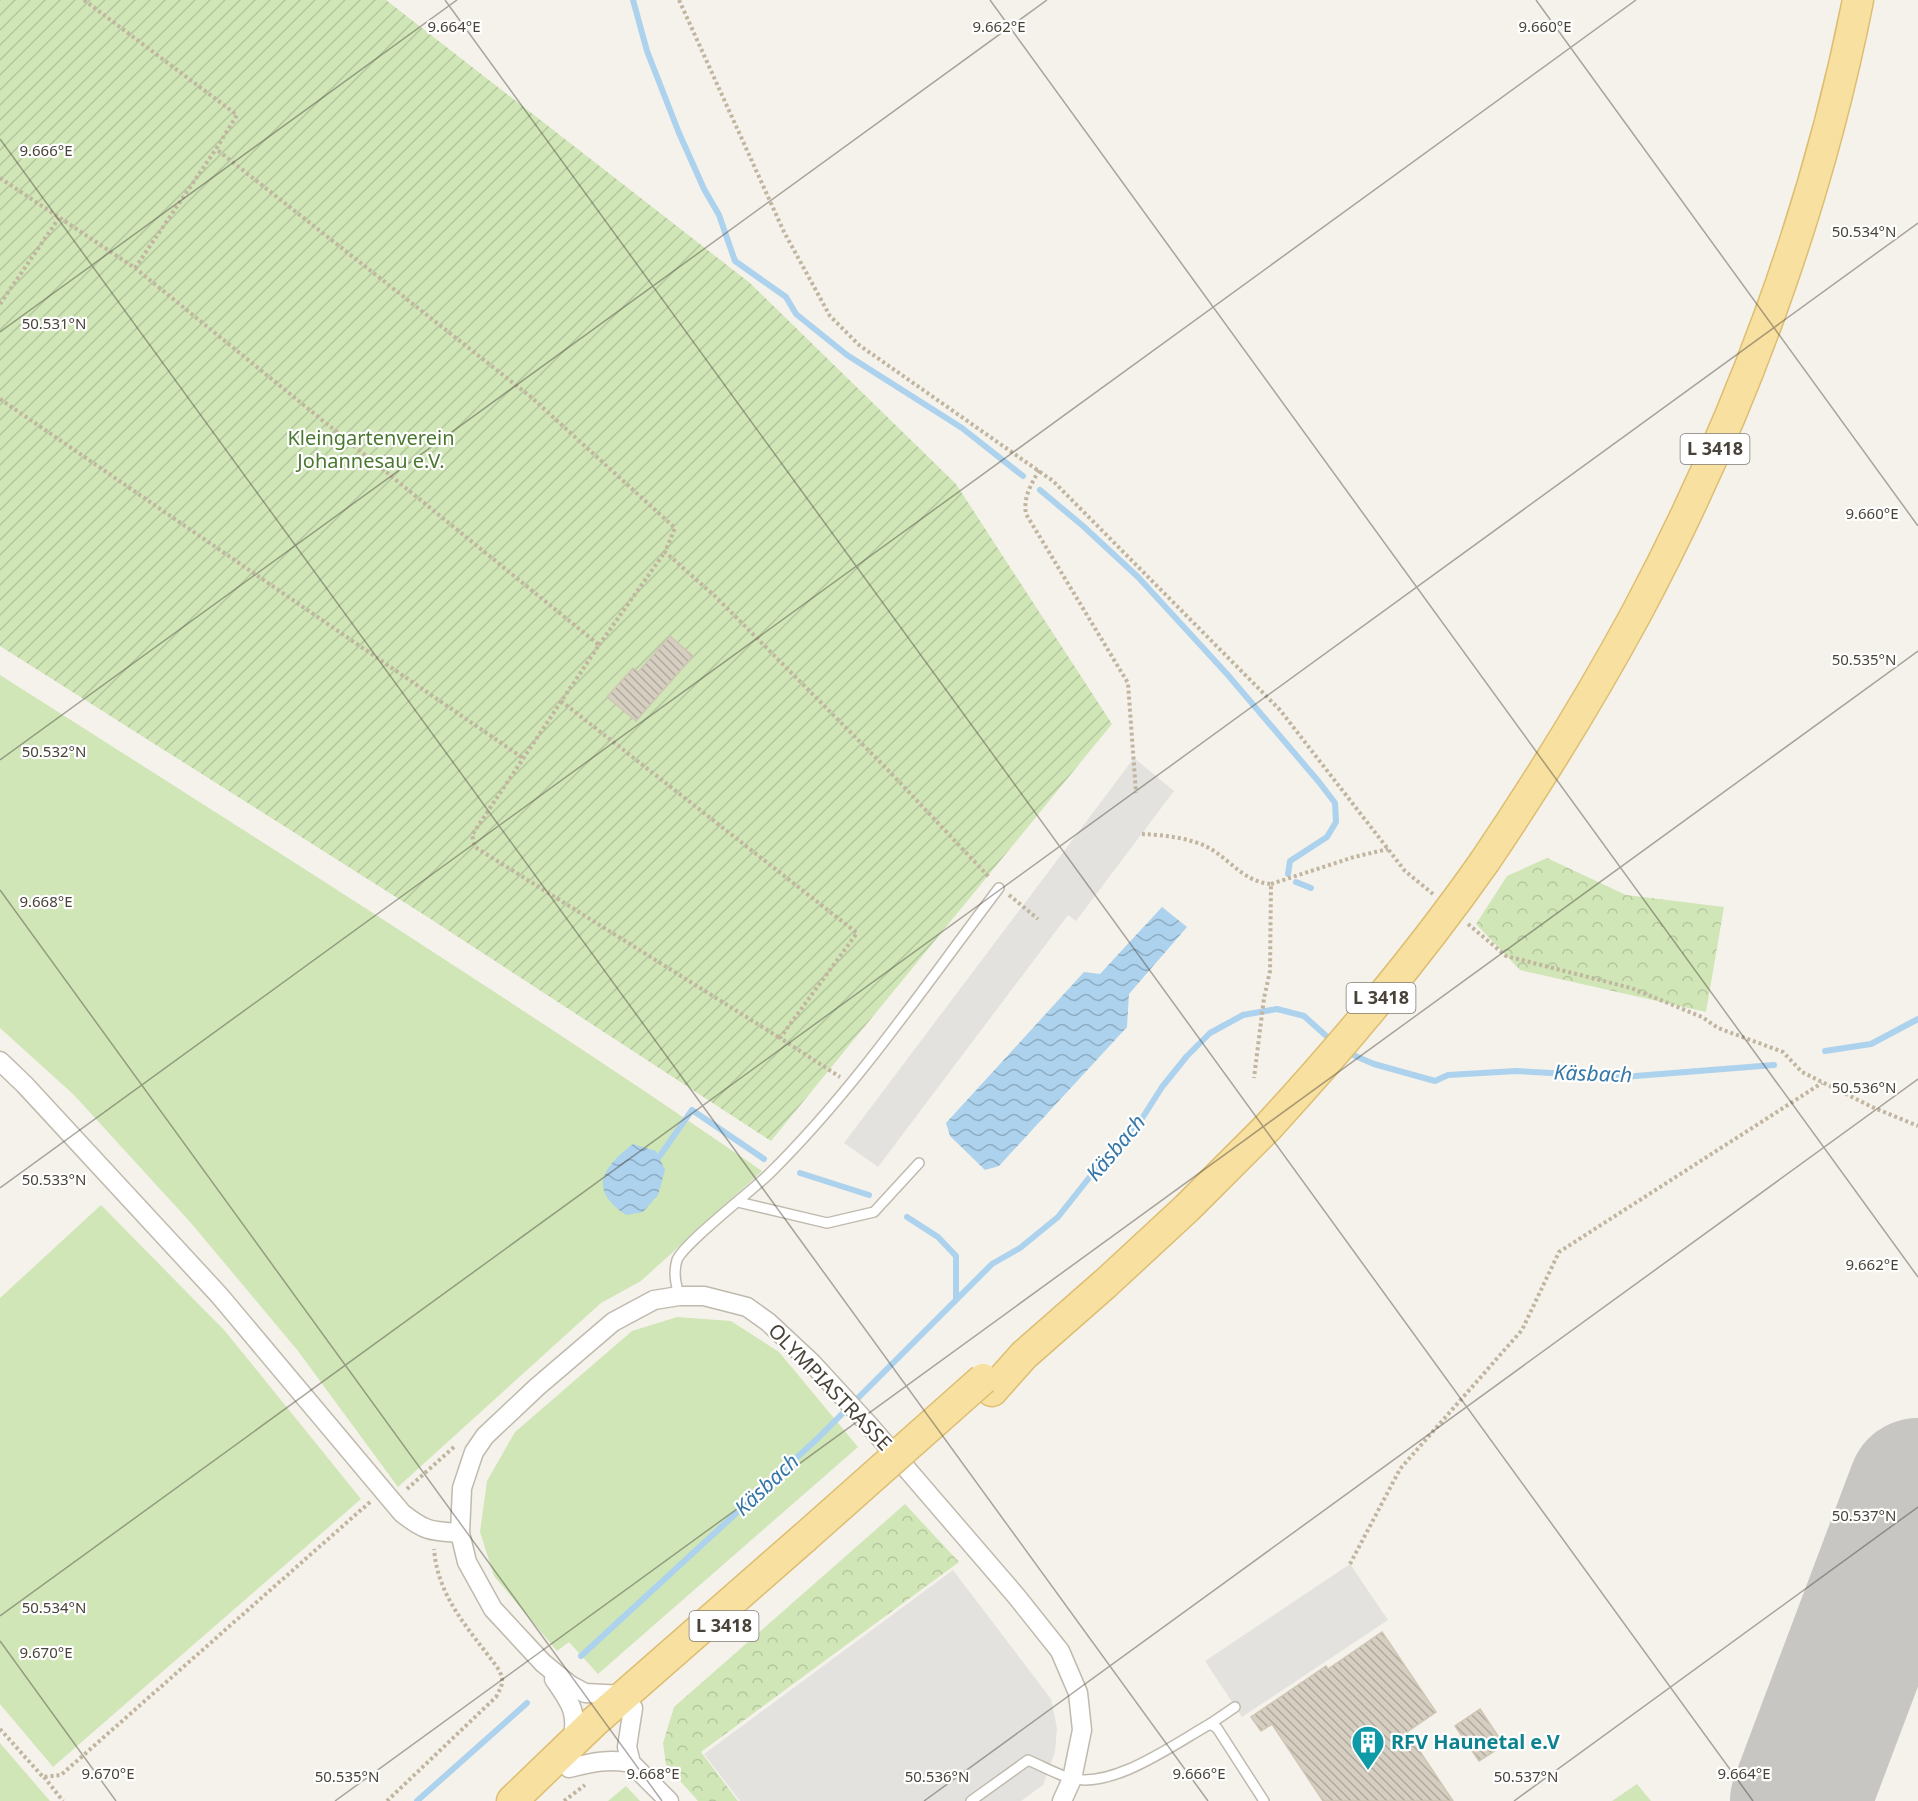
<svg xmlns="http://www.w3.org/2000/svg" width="1918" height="1801" font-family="'Noto Sans',sans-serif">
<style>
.green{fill:#d0e6b7}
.forest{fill:url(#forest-crowns)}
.garden{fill:url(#garden-furrows)}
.parking{fill:#e4e2df}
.water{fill:url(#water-waves)}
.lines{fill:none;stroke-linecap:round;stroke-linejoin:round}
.stream{stroke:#acd2ed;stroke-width:6}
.runway{stroke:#c7c6c2;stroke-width:140}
.building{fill:url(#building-back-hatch);stroke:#d0c6b5;stroke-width:1.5}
.lane-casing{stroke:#c0baae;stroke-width:12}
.street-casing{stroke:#c0baae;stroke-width:21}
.primary-casing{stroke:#ddbe70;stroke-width:33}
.path{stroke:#c1b5a0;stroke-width:4;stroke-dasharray:3 3;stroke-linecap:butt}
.lane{stroke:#fff;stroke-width:9}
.street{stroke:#fff;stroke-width:18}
.primary{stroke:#f8e0a1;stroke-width:30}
.primary-bridge-casing{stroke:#ddbe70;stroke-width:33;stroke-linecap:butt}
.primary-bridge{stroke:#f8e0a1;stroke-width:30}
.ticks{fill:none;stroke:#494339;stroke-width:1.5;stroke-opacity:0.45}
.labels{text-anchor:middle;stroke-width:4.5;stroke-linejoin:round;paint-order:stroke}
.shield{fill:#fff;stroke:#807b74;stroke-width:1.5}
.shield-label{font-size:18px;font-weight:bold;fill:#494339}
.park-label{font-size:20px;fill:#4a782f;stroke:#fff}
.street-label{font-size:20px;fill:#494339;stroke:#fff}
.culture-label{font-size:20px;font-weight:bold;fill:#0d838f;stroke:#fff;text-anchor:start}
.water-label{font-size:21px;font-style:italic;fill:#3677a7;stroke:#fff}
.ticks-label{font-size:15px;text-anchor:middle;fill:#494339;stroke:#fff;stroke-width:4.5;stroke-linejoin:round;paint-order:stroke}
</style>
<defs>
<pattern id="forest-crowns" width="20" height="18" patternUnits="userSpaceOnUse" patternTransform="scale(1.5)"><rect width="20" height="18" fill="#d0e6b7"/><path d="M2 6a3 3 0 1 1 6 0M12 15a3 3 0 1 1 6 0" fill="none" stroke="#b4c69e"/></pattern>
<pattern id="garden-furrows" width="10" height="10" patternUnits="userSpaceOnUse" patternTransform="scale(1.5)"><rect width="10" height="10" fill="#d0e6b7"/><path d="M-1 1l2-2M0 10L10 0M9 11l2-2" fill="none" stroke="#b4c69e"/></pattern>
<pattern id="water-waves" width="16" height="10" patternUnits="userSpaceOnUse" patternTransform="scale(1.5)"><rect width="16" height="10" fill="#acd2ed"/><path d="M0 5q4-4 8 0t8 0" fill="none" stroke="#8eacc1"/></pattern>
<pattern id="building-back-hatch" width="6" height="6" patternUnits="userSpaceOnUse" patternTransform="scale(1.5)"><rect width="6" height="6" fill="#d6cec1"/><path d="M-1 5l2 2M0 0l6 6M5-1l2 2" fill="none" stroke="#b0a99e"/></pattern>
</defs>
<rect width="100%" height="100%" fill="#f5f2eb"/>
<!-- green -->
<g class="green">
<path d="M0,675c256,163 512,324 762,496l-121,110 -40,22 -203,184 -100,-136 -107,-128 -117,-128 -74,-67z"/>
<path d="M101,1205l124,126 136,168 -308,268 -53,-63v-406z"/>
<path d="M677,1317l54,4 48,31 79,95 -260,227 -29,-32 -12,9 -63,-75 -14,-44 7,-51 28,-49 117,-101z"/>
<path d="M0,1743l50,58h-50z"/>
<path d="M1637,1784l14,17h-39z"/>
<path d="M626,1786l14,15h-32z"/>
</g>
<!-- forest -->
<g class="forest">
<path d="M1547,858l79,37 98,12 -18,105 -186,-42 -44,-46 31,-48z"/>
<path d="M905,1504l54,58 -258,190 37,49h-40l-32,-36 -3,-22 11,-36z"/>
</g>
<!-- garden -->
<path class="garden" d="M0,0h386l364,283 206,201 156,240 -341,417 -342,-223 -429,-272z"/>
<!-- parking -->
<g class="parking">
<path d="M1134,758l40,33 -98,130 -8,-6 -190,252 -34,-24z"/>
<path d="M1350,1564l38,56 -146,97 -37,-56z"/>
<path d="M953,1570l98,129 6,29 -2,24 -12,33 -22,16h-281l-36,-47z"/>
</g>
<!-- water -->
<g class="water">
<path d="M1162,907l25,20 -58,67 -2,33 -128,139 -14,4 -35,-34 -4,-13 138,-151 16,2z"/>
<path d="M633,1144l23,7 9,19 -7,25 -15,17 -17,3c-39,-26 -23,-48 7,-71z"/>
</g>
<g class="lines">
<!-- stream -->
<g class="stream">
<path d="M633,0l14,51 32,82 25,56 15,26 16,46 51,36 10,17 51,41 115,73 61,48"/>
<path d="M1040,490l43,36 55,51 89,97 92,108 16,21 1,19 -9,15 -37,24 -2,13"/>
<path d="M1296,882l15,6"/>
<path d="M1825,1051l46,-7 47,-25"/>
<path d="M1346,1052l28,12 61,17 13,-6 68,-4 107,6 151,-12"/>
<path d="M659,1157l33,-47 72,49"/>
<path d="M800,1173l69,22"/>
<path d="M907,1217l31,20 18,19v43"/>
<path d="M581,1656l236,-217 175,-175 28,-16 38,-31 50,-63 35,-37 19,-30 25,-31 23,-23 33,-18 34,-6 27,7 29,26"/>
<path d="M417,1801l110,-98"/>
</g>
<!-- runway -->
<path class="runway" d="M1800,1801l118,-313"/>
</g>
<!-- building -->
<g class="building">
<path d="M670,636l23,20 -57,65 -29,-24 26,-29 5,4z"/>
<path d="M1382,1632l54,80 -29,20 46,69h-130l-51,-77 -11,7 -10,-14 75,-51 2,3z"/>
<path d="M1480,1709l24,36 -25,16 -24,-35z"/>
</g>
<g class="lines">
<defs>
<g id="lane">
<path d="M738,1202l89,21 47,-11 45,-49"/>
<path d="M679,1296c-3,-12 -6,-23 -2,-36 7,-17 75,-69 93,-87 86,-85 156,-189 229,-285"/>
<path d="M1210,1724l25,-17"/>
<path d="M971,1801l57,-41c14,6 28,14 42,18 42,12 104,-34 140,-54l7,4 47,73"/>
</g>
<g id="street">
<path d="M0,1061l25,24 194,210 183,218c24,19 29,18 58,20"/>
<path d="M554,1679c16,23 25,34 18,62"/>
<path d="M625,1695l-40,-2 -15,-8 -27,-22 -50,-54 -26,-47 -7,-29 2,-45 12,-36 11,-16 52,-49 76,-65 41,-22 25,-4h25l43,11 21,15 44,41 57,62 148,172 43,54 18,42 4,37 -10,49 -10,22"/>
<path d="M633,1708l-6,39 4,16 38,38"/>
<path d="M569,1768c21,-5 41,-10 62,-5"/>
</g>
<g id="primary">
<path d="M1485,861c54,-80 105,-162 151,-247 102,-191 180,-401 222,-614"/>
<path d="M992,1391l32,-36 82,-72 81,-75 81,-81"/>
<path d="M512,1801l82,-79 210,-184"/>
</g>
</defs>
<!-- lane casing -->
<use href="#lane" class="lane-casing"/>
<!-- street casing -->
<use href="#street" class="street-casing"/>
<!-- primary casing -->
<use href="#primary" class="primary-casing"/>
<!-- path -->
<g class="path">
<path d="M84,0l153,115 -21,34 315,248 144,131 -10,24 52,46 170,171 103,109"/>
<path d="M679,0l105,232 46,84 29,29 194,136 227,229 125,161 28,23"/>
<path d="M0,178l135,90 464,377 -127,190 3,12 305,191"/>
<path d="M135,268l81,-119"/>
<path d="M0,304l59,-86"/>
<path d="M0,399l523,359"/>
<path d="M1039,470c-8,15 -16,27 -13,44l102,169 8,110"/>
<path d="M599,645l66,-93"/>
<path d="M561,701l296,232 -77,105 60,39"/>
<path d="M1142,834c22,1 50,4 69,15 21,13 34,33 60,35l-1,87 -6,27 -10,80"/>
<path d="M1271,884l83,-27 34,-8"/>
<path d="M1009,895l29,24"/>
<path d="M1468,924l38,32 125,32 71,29 16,11 65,24 19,20 70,35 46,19"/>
<path d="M407,1489l48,-43"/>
<path d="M1350,1564l50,-95 122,-139 37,-78 263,-169"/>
<path d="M0,1729l43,48 18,-2 309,-273"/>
<path d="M44,1777l19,24"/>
<path d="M387,1801l109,-104c7,-13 9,-17 1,-30 -28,-38 -59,-69 -63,-118"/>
<path d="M564,1801l21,-16"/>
</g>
<!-- lane -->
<use href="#lane" class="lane"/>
<!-- street -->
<use href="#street" class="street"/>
<!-- primary -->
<use href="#primary" class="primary"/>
<defs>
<g id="primary-bridge">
<path d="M1268,1127c78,-85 151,-172 217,-266"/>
<path d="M804,1538l179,-159"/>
</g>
</defs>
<!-- primary-bridge casing -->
<use href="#primary-bridge" class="primary-bridge-casing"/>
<!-- primary-bridge -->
<use href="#primary-bridge" class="primary-bridge"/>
</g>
<!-- ticks -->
<path class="ticks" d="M445,0l1308,1801M990,0l928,1277M1536,0l382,526M0,139l1208,1662M0,332l457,-332M0,760l1047,-760M0,890l662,911M0,1188l1636,-1188M0,1616l1918,-1393M0,1641l116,160M335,1801l1583,-1150M924,1801l994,-722M1514,1801l404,-294"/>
<!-- icons -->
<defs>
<symbol id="building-pin" viewBox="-11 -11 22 30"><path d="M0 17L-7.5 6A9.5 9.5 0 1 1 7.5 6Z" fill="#0f9aa8" stroke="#fff"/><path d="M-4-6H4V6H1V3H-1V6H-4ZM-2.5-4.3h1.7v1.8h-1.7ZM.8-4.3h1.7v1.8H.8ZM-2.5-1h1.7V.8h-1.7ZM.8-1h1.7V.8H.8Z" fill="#fff"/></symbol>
</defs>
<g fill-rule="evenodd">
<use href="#building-pin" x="1349" y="1723" width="38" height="52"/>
</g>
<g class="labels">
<!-- shield labels -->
<g class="shield">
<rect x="1680.5" y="434" width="69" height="30" rx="4.5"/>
<rect x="1346.5" y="983" width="69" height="30" rx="4.5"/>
<rect x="689.5" y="1611" width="69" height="30" rx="4.5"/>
</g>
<g class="shield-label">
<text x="1715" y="455">L 3418</text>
<text x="1381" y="1004">L 3418</text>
<text x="724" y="1632">L 3418</text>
</g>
<!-- park labels -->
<g class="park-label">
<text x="371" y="445">Kleingartenverein<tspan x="371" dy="23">Johannesau e.V.</tspan></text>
</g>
<!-- street labels -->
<g class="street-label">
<text transform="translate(830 1387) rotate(46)" y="7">OLYMPIASTRASSE</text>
</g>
<!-- culture labels -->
<g class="culture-label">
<text x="1391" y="1749">RFV Haunetal e.V</text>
</g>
<!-- water labels -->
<g class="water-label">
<text transform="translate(1593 1074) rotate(2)" y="7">Käsbach</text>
<text transform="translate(1116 1148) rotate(-50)" y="7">Käsbach</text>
<text transform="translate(767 1485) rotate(-43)" y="7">Käsbach</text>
</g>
</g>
<g class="ticks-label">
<text x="454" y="32">9.664°E</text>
<text x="999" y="32">9.662°E</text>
<text x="1545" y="32">9.660°E</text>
<text x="46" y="156">9.666°E</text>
<text x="1864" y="237">50.534°N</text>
<text x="54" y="329">50.531°N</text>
<text x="1872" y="519">9.660°E</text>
<text x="1864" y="665">50.535°N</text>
<text x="54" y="757">50.532°N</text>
<text x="46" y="907">9.668°E</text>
<text x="1864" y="1093">50.536°N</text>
<text x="54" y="1185">50.533°N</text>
<text x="1872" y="1270">9.662°E</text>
<text x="1864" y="1521">50.537°N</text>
<text x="54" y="1613">50.534°N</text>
<text x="46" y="1658">9.670°E</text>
<text x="108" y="1779">9.670°E</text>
<text x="653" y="1779">9.668°E</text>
<text x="1199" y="1779">9.666°E</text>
<text x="1744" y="1779">9.664°E</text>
<text x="347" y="1782">50.535°N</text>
<text x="937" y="1782">50.536°N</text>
<text x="1526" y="1782">50.537°N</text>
</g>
</svg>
